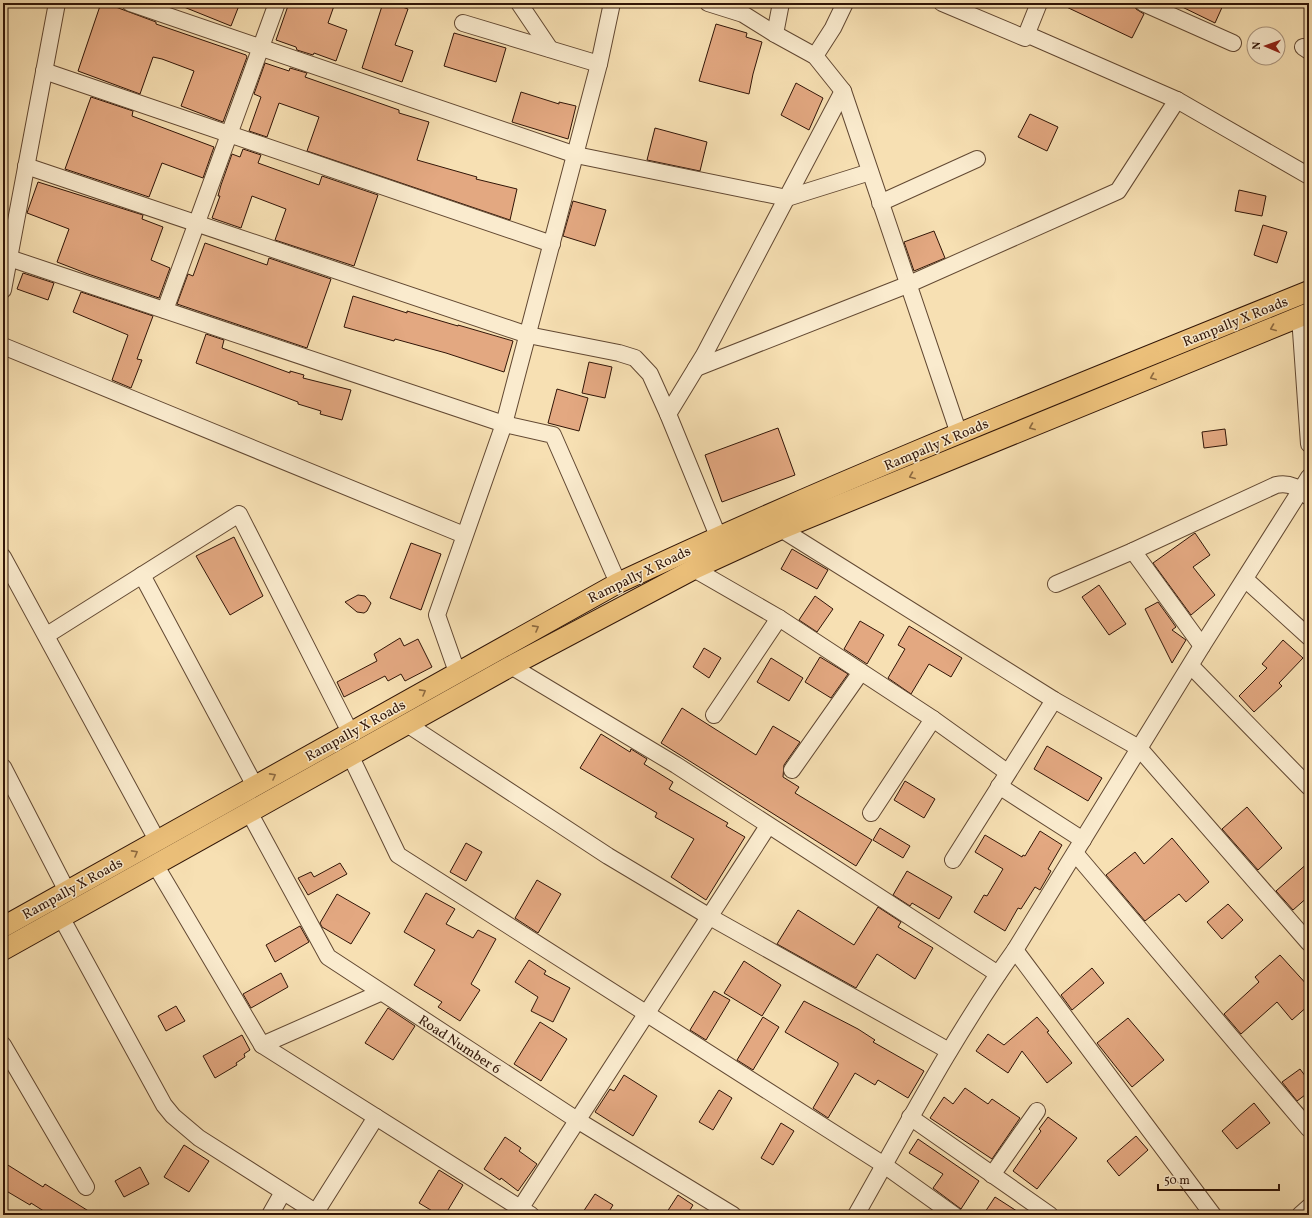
<svg xmlns="http://www.w3.org/2000/svg" width="1312" height="1218" font-family="Vollkorn,serif">
<style>
.building{fill:#e3a881;stroke:#311507}
.lines{fill:none;stroke-linecap:round;stroke-linejoin:round}
.minor-casing{stroke:#624832;stroke-width:18}
.major-casing{stroke:#311507;stroke-width:22}
.minor{stroke:#faebce;stroke-width:16}
.major{stroke:#ecc07a;stroke-width:20}
.oneway{stroke:#8e6a40}
.labels{text-anchor:middle;stroke-width:3;stroke-linejoin:round;paint-order:stroke}
.street-label{font-size:14px;fill:#311507;stroke:#faebce}
</style>
<rect width="100%" height="100%" fill="#f7e0b3"/>
<filter id="stains"><feTurbulence type="fractalNoise" baseFrequency=".005" numOctaves="4"/><feColorMatrix values="0 0 0 0 .2 0 0 0 0 .09 0 0 0 0 .02 0 0 0 .5 -.17"/></filter>
<radialGradient id="worn" r=".72"><stop offset=".6" stop-color="#630" stop-opacity="0"/><stop offset="1" stop-color="#630" stop-opacity=".3"/></radialGradient>
<!-- building -->
<g class="building">
<path d="M101,3h4l51,19v2l90,31 1,2 -24,65 -42,-16 13,-35 -32,-12 -9,-2 -13,37 -62,-23z"/>
<path d="M174,3h66l-9,23z"/>
<path d="M289,3h46l-7,20 19,7 -11,31 -22,-8 -1,2 -16,-5 -1,-3 -20,-7z"/>
<path d="M383,3h8l17,6 -13,36 18,6 -11,31 -40,-14z"/>
<path d="M1058,3h76l2,6 8,5 -12,24z"/>
<path d="M1174,3h50l-9,20z"/>
<path d="M716,24l31,9 -1,4 16,5 -9,32 -4,20 -50,-13z"/>
<path d="M454,33l52,15 -10,34 -52,-16z"/>
<path d="M265,63l24,8 1,-3 17,5 -2,4 94,33v3l30,9 -12,38 60,17 -1,2 41,10 -7,31 -203,-69 12,-34 -40,-14 -12,34 -18,-6 12,-34 -7,-3z"/>
<path d="M796,83l27,15 -14,32 -28,-15z"/>
<path d="M521,92l38,12v-2l17,4 -8,33 -56,-17z"/>
<path d="M91,97l42,14 -1,5 82,31 -11,31 -41,-15 -13,34 -84,-28z"/>
<path d="M1030,114l28,13 -11,24 -29,-14z"/>
<path d="M655,128l52,14 -7,29 -53,-11z"/>
<path d="M243,149l18,6 -3,8 61,22 3,-9 56,19 -24,71 -79,-26 11,-31 -34,-13 -11,32 -29,-10 8,-22h-2l3,-11 11,-31 8,3z"/>
<path d="M38,182l105,33 -1,4 21,8 -12,33 19,8 -11,30 -71,-24 -31,-12 12,-33 -42,-16z"/>
<path d="M1239,190l27,6 -4,20 -27,-5z"/>
<path d="M573,201l33,9 -11,36 -32,-10z"/>
<path d="M1263,225l24,7 -10,31 -23,-8z"/>
<path d="M934,231l11,27 -31,13 -10,-29z"/>
<path d="M205,243l62,22 2,-7 62,21 -24,69 -130,-44 11,-30 5,2z"/>
<path d="M23,273l31,10 -6,17 -31,-11z"/>
<path d="M81,292l72,24 -16,43 5,1 -11,28 -19,-8 16,-45 -55,-23z"/>
<path d="M353,296l54,17v-2l51,15v-1l55,16 -9,31 -58,-19 -51,-14 -1,2 -50,-14z"/>
<path d="M206,334l18,6 -2,8 68,25v-2l14,4 -1,3 48,12 -9,30 -22,-6 1,-3 -23,-7v-2l-102,-39z"/>
<path d="M589,362l23,5 -7,31 -23,-5z"/>
<path d="M557,389l31,9 -9,33 -31,-8z"/>
<path d="M778,428l17,47 -73,27 -17,-47z"/>
<path d="M1225,429l2,16 -23,3 -2,-16z"/>
<path d="M1195,533l15,22 -17,12 22,28 -24,20 -38,-52z"/>
<path d="M234,537l29,59 -33,19 -34,-59z"/>
<path d="M411,543l30,11 -20,56 -31,-12z"/>
<path d="M792,549l36,21 -11,19 -36,-20z"/>
<path d="M1099,585l27,39 -17,11 -27,-38z"/>
<path d="M358,595l7,1 6,7 -4,8 -3,2 -7,-1 -12,-10z"/>
<path d="M815,596l18,13 -16,23 -18,-12z"/>
<path d="M1158,602l18,25 -4,3 14,10 -14,23 -27,-54z"/>
<path d="M860,621l24,14 -17,29 -23,-15z"/>
<path d="M909,626l53,32 -11,19 -22,-13 -18,30 -23,-16 17,-29 -7,-4z"/>
<path d="M400,638l4,8 14,-7 14,28 -27,14 -4,-7 -13,7 -3,-5 -41,21 -7,-15 40,-21 -3,-7z"/>
<path d="M1283,640l20,18 -24,25 3,3 -28,26 -15,-16 28,-28 -5,-4z"/>
<path d="M704,648l17,10 -12,20 -16,-11z"/>
<path d="M820,657l28,17 -17,24 -26,-16z"/>
<path d="M771,658l32,20 -14,23 -32,-19z"/>
<path d="M682,708l74,47 17,-29 27,16 -16,23 -1,12 16,10 -4,6 77,47 -16,26 -195,-123z"/>
<path d="M601,734l29,18 1,-3 16,10 -3,5 29,18 -4,7 59,34 -2,3 19,11 -39,63 -35,-23 23,-38 -39,-22 2,-4 -77,-45z"/>
<path d="M1047,746l55,32 -14,23 -54,-32z"/>
<path d="M905,781l30,18 -11,19 -30,-18z"/>
<path d="M1247,807l35,41 -24,22 -36,-41z"/>
<path d="M880,828l30,18 -7,12 -30,-18z"/>
<path d="M1040,831l22,14 -14,24 3,2 -11,19 -5,-3 -14,22 -3,-1 -13,23 -31,-19 10,-17 3,1 16,-27 -28,-17 10,-17 37,22 1,-2 2,1z"/>
<path d="M1172,838l37,44 -23,20 -7,-8 -34,27 -39,-46 29,-23 9,12z"/>
<path d="M466,843l16,9 -16,29 -16,-9z"/>
<path d="M1309,862v34l-16,14 -17,-19z"/>
<path d="M340,863l7,11 -39,21 -10,-17 13,-6 3,5z"/>
<path d="M907,871l45,26 -13,22 -27,-16 -2,3 -17,-11z"/>
<path d="M537,880l24,14 -23,39 -23,-15z"/>
<path d="M426,893l29,16 -9,15 27,14 5,-8 18,9 -25,45 9,6 -20,31 -22,-14 4,-5 -28,-17 21,-35 -31,-18z"/>
<path d="M337,894l33,19 -19,31 -29,-17 -2,-4z"/>
<path d="M1228,904l15,16 -21,19 -15,-17z"/>
<path d="M878,907l23,15 -3,5 35,21 -18,31 -38,-25 -21,34 -79,-44 21,-34 56,35z"/>
<path d="M300,926l9,16 -34,20 -9,-17z"/>
<path d="M1280,955l29,32v18l-17,15 -15,-18 -36,32 -17,-20 35,-32 -4,-5z"/>
<path d="M529,960l17,11 -2,3 26,14 -17,34 -22,-11 7,-14 -23,-15z"/>
<path d="M744,961l37,24 -19,31 -38,-23z"/>
<path d="M1092,968l12,15 -32,27 -11,-15z"/>
<path d="M281,973l7,14 -37,21 -8,-14z"/>
<path d="M714,991l16,9 -24,40 -16,-10z"/>
<path d="M804,1001l54,28 17,11 -2,2 51,29 -16,27 -30,-18 -3,5 -20,-12 -27,45 -15,-10 25,-43v-2l-53,-31z"/>
<path d="M176,1006l9,15 -19,10 -8,-15z"/>
<path d="M388,1008l27,18 -22,34 -28,-17z"/>
<path d="M763,1017l16,10 -26,43 -16,-10z"/>
<path d="M1037,1017l12,14 -2,1 25,31 -25,20 -25,-32 -14,22 -32,-22 12,-17 16,11z"/>
<path d="M1128,1018l36,42 -32,27 -35,-44z"/>
<path d="M540,1022l27,17 -26,42 -27,-17z"/>
<path d="M242,1035l8,15 -6,4 1,3 -9,6 1,2 -22,13 -12,-22z"/>
<path d="M1300,1069l9,12v11l-12,9 -15,-19z"/>
<path d="M624,1075l33,21 -24,40 -38,-24 15,-23 4,2z"/>
<path d="M965,1088l23,16 4,-5 28,19 -28,41 -62,-41 14,-21 9,7z"/>
<path d="M719,1090l13,8 -19,32 -14,-8z"/>
<path d="M1254,1103l16,20 -33,26 -15,-18z"/>
<path d="M1048,1117l29,21 -40,51 -24,-18 28,-40 -2,-2z"/>
<path d="M781,1123l13,8 -21,34 -12,-7z"/>
<path d="M1136,1136l12,14 -29,26 -12,-15z"/>
<path d="M505,1137l16,11 -2,3 18,13 -19,27 -17,-13 -1,2 -16,-11z"/>
<path d="M918,1139l61,42 -18,28 -28,-21 10,-14 -34,-21z"/>
<path d="M184,1145l25,16 -20,31 -25,-15z"/>
<path d="M3,1162l40,25 2,-3 50,31h-45l-19,-12 -1,2 -27,-16z"/>
<path d="M140,1167l9,17 -25,13 -9,-16z"/>
<path d="M439,1170l24,15 -18,30h-6l-20,-12z"/>
<path d="M595,1194l18,11 -6,10h-26z"/>
<path d="M678,1195l15,10 -6,10h-22z"/>
<path d="M995,1197l28,18h-40z"/>
</g>
<g class="lines">
<defs>
<g id="minor">
<path d="M130,3l446,152 211,43 83,-26"/>
<path d="M519,3l31,46"/>
<path d="M708,3l35,11 32,20 40,22 28,35 116,343"/>
<path d="M942,3l83,35 14,-35"/>
<path d="M1143,3l90,40"/>
<path d="M463,23l136,41"/>
<path d="M775,34l6,-31"/>
<path d="M1026,34l151,66 132,76"/>
<path d="M1303,47l6,4"/>
<path d="M815,56l18,-28 12,-25"/>
<path d="M44,71l508,173"/>
<path d="M26,166l502,169 91,18 16,5 15,16 18,40 50,122"/>
<path d="M880,203l97,-44"/>
<path d="M9,258l495,166 49,11 65,148"/>
<path d="M3,290l54,-287"/>
<path d="M165,310l112,-307"/>
<path d="M1300,317l9,127"/>
<path d="M3,346l461,189"/>
<path d="M696,368l211,-83 211,-94 59,-91"/>
<path d="M668,414l36,-59 139,-264"/>
<path d="M781,529l273,171 85,48 170,195"/>
<path d="M1133,551l69,95"/>
<path d="M3,557l154,283"/>
<path d="M694,569l85,49 154,101 74,53"/>
<path d="M142,575l113,211"/>
<path d="M1245,579l64,58"/>
<path d="M1056,584l77,-33 143,-66c14,-3 23,3 33,12"/>
<path d="M47,635l192,-121 111,218"/>
<path d="M511,666l165,99 322,209"/>
<path d="M1191,666l118,121"/>
<path d="M457,672l-20,-57 67,-191 95,-360 13,-61"/>
<path d="M714,715l65,-97"/>
<path d="M407,724l201,132 102,61 239,134"/>
<path d="M350,755l48,100 486,310 70,50"/>
<path d="M3,767l64,124"/>
<path d="M792,770l69,-98"/>
<path d="M999,786l84,54"/>
<path d="M249,812l79,145 249,163 156,95"/>
<path d="M871,813l62,-94"/>
<path d="M1075,853l234,276"/>
<path d="M953,860l101,-160"/>
<path d="M156,866l106,179 269,170"/>
<path d="M61,917l103,188 9,11 26,22 121,77"/>
<path d="M1015,950l198,265"/>
<path d="M3,1045l83,142"/>
<path d="M262,1045l118,-52"/>
<path d="M910,1117l140,98"/>
<path d="M992,1175l45,-64"/>
<path d="M316,1212l60,-95"/>
<path d="M270,1215l13,-23"/>
<path d="M516,1215l252,-389"/>
<path d="M856,1215c51,-90 99,-181 159,-265l187,-304 107,-169"/>
<path d="M1300,1215l9,-8"/>
</g>
<g id="major">
<path d="M3,927l615,-344c226,-106 459,-198 691,-292"/>
<path d="M3,950l508,-284 183,-97 87,-40 528,-216"/>
</g>
</defs>
<!-- minor casing -->
<use href="#minor" class="minor-casing"/>
<!-- major casing -->
<use href="#major" class="major-casing"/>
<!-- minor -->
<use href="#minor" class="minor"/>
<!-- major -->
<use href="#major" class="major"/>
</g>
<!-- one-way arrows -->
<defs><path id="oneway-chevron" d="M-2-3.5L2.5 0L-2 3.5" fill="none" stroke-width="1.6" stroke-linecap="round" stroke-linejoin="round"/></defs>
<g class="oneway">
<use href="#oneway-chevron" transform="translate(1273 328) rotate(158)"/>
<use href="#oneway-chevron" transform="translate(1153 377) rotate(158)"/>
<use href="#oneway-chevron" transform="translate(1032 427) rotate(158)"/>
<use href="#oneway-chevron" transform="translate(912 476) rotate(158)"/>
<use href="#oneway-chevron" transform="translate(536 628) rotate(-29)"/>
<use href="#oneway-chevron" transform="translate(423 692) rotate(-29)"/>
<use href="#oneway-chevron" transform="translate(273 776) rotate(-29)"/>
<use href="#oneway-chevron" transform="translate(135 853) rotate(-29)"/>
</g>
<g class="labels">
<!-- street labels -->
<g class="street-label">
<text transform="translate(1235 321) rotate(-22)" y="5">Rampally X Roads</text>
<text transform="translate(936 444) rotate(-23)" y="5">Rampally X Roads</text>
<text transform="translate(639 574) rotate(-26)" y="5">Rampally X Roads</text>
<text transform="translate(355 730) rotate(-29)" y="5">Rampally X Roads</text>
<text transform="translate(72 888) rotate(-29)" y="5">Rampally X Roads</text>
<text transform="translate(460 1044) rotate(33)" y="5">Road Number 6</text>
</g>
</g>
<!-- margin -->
<rect width="1312" height="1218" fill="none" stroke="#f7e0b3" stroke-width="16"/>
<rect x="4" y="4" width="1304" height="1210" fill="none" stroke="#311507" stroke-width="2"/>
<rect x="8" y="8" width="1296" height="1202" fill="none" stroke="#311507"/>
<!-- north arrow -->
<g transform="translate(1266 46) rotate(272)"><circle r="19" fill="#faebce" stroke="#aa957e"/>
<path d="M0-3L7 15L0 10L-7 15Z" fill="#8f2418"/>
<text y="-6" font-size="11" font-weight="bold" text-anchor="middle" fill="#311507">N</text>
</g>
<!-- scale -->
<path d="M1158 1184v6h121v-6" fill="none" stroke="#311507" stroke-width="2"/>
<text x="1164" y="1184" font-size="12" fill="#311507" stroke="#faebce" stroke-width="3" paint-order="stroke">50 m</text>
<rect width="100%" height="100%" filter="url(#stains)"/>
<rect width="100%" height="100%" fill="url(#worn)"/>
</svg>
